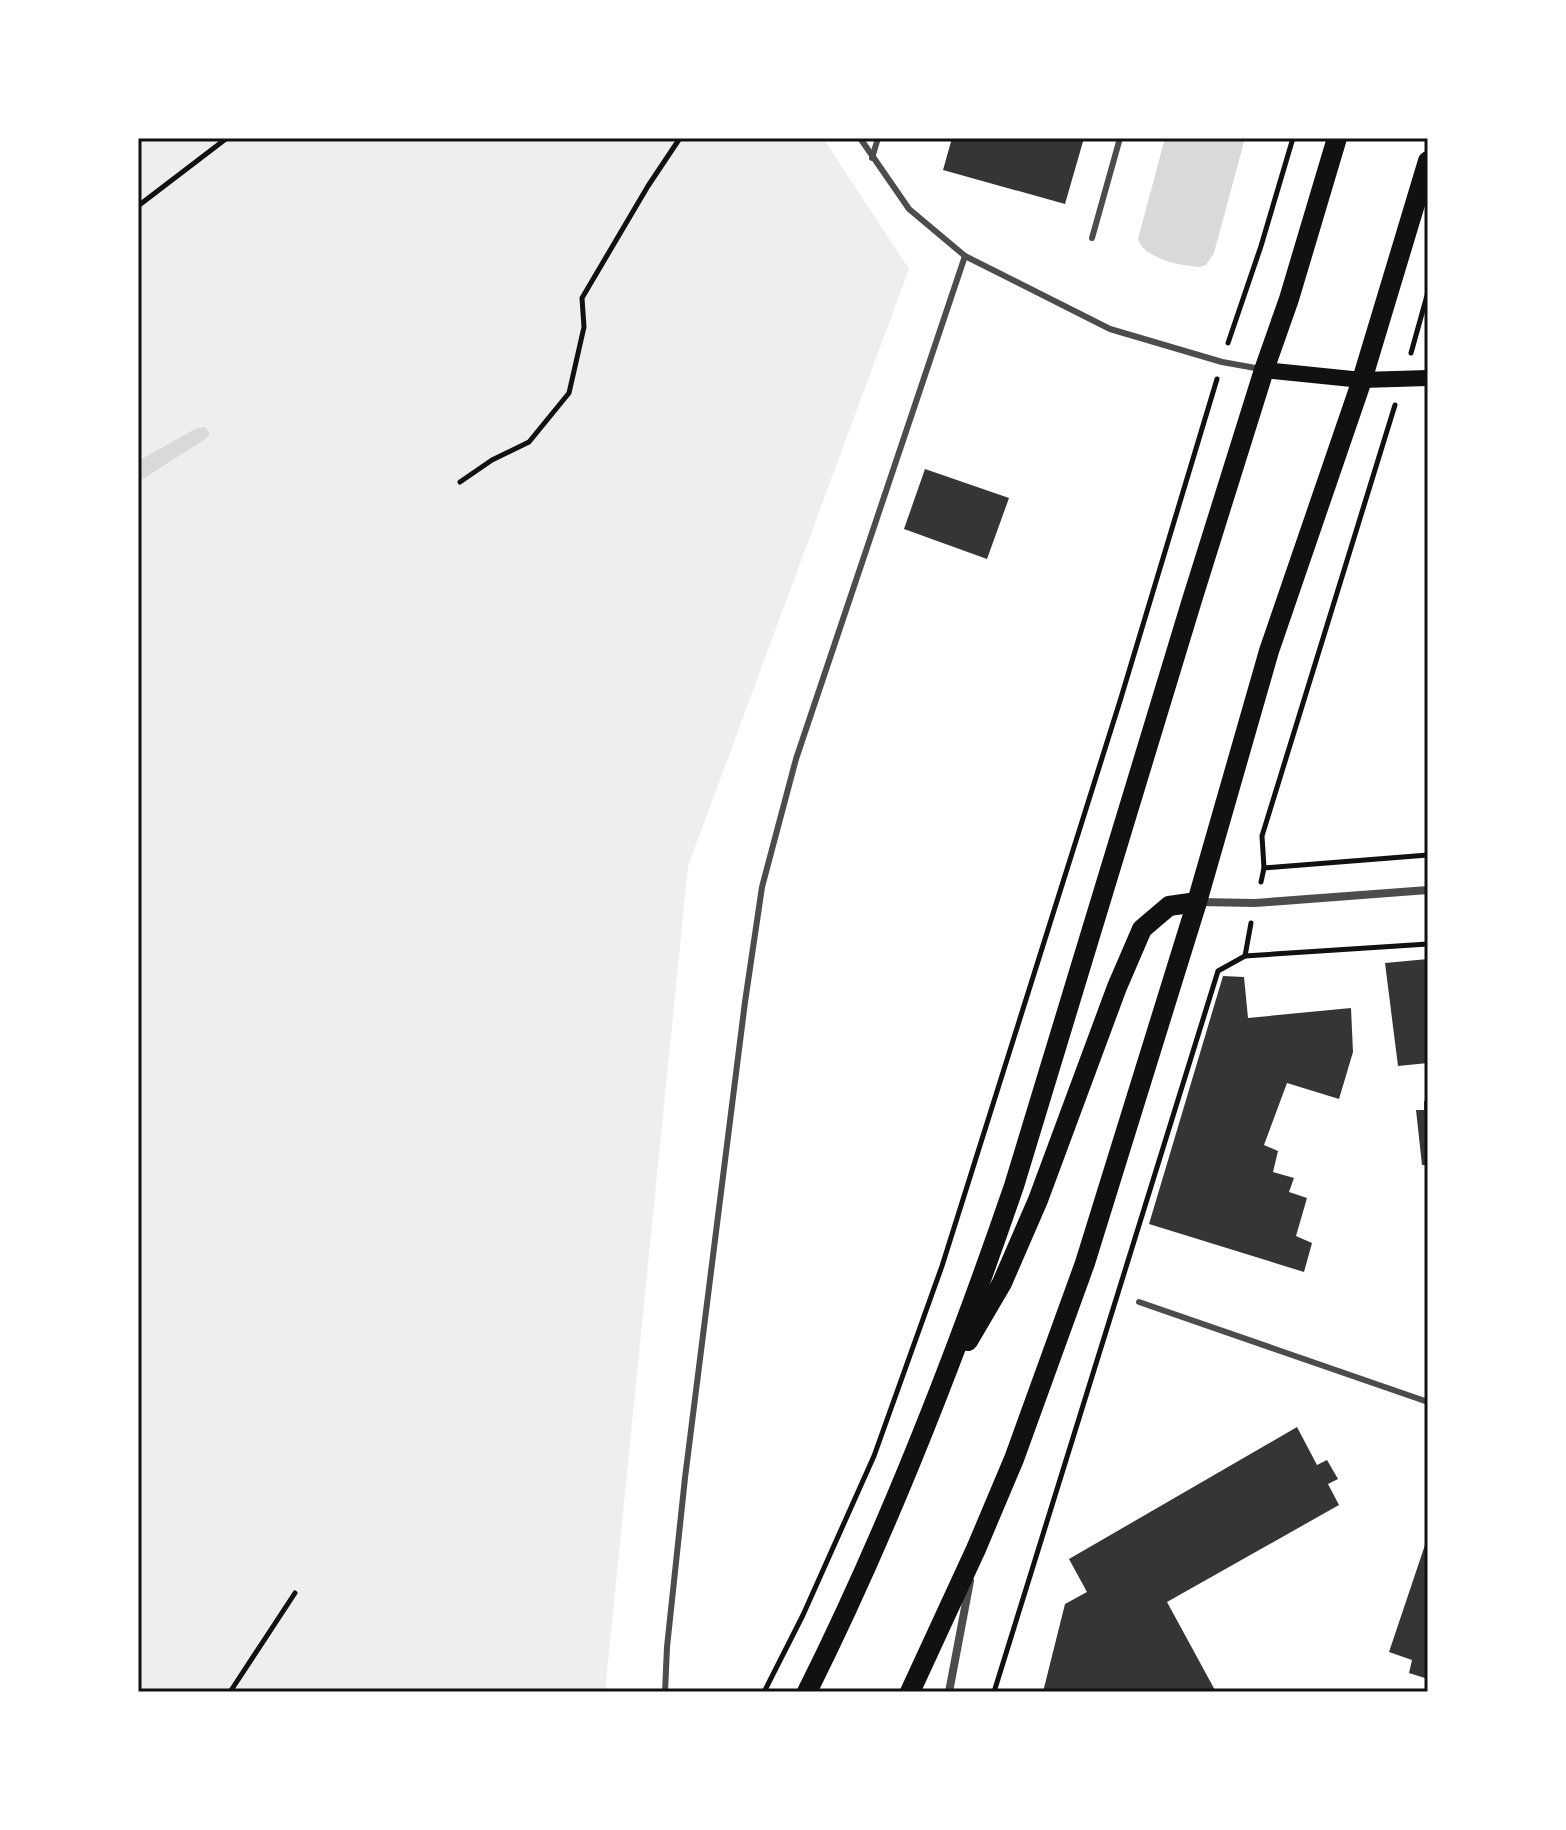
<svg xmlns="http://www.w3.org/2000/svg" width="1566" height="1830" font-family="'IBM Plex Serif',serif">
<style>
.green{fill:#eee}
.water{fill:#d9d9d9}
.building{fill:#353535}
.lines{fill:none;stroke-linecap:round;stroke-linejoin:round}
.path{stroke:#111;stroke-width:5}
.service{stroke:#4c4c4c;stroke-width:6}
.minor{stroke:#4c4c4c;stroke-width:8}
.secondary{stroke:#111;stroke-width:16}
.primary{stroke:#111;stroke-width:20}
.neatline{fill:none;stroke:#111;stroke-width:3}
</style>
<rect width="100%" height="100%" fill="#fff"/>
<!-- green -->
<path class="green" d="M138,138h685l86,131 -221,597 -83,826h-467z"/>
<!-- water -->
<g class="water">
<path d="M1165,138h80l-31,115 -8,12 -7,2c-18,-1 -56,-9 -61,-28z"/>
<path d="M205,427l5,7 -6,6 -66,42v-21l59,-33z"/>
</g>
<!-- building -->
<g class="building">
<path d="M952,138h132l-19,66 -122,-34z"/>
<path d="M925,469l84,29 -22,61 -83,-30z"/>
<path d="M1428,959v104l-30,3 -13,-103z"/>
<path d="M1223,976l21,1 4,41 103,-10 2,44 -14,47 -52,-16 -23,62 14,6 -5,21 21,6 -5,14 18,6 -11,38 16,7 -8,29 -155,-48z"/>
<path d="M1428,1100v65h-6l-6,-55h8v-9z"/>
<path d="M1297,1427l20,38 10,-5 11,19 -10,5 11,21 -172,97 49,90h-173l22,-88 22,-12 -18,-33z"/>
<path d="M1427,1539h1v140l-19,-6 3,-13 -23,-8z"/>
</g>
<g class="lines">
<!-- path -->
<g class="path">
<path d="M138,206l89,-68"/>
<path d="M1228,343l33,-97 32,-108"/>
<path d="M1411,353l17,-61"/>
<path d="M460,482l32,-22 37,-18 40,-49 15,-66 -2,-29 66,-112 32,-48"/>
<path d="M1264,868l164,-13"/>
<path d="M1261,882l3,-14 -2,-32 133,-431"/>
<path d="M1245,956l183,-12"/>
<path d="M230,1692l65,-99"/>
<path d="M764,1692l39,-77 71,-159 68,-190 178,-565 97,-322"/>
<path d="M994,1692l224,-721 27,-15 6,-33"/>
</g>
<!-- service -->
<g class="service">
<path d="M860,138l49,71 56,47 145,73 112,33 39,7"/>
<path d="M872,158l6,-20"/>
<path d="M1092,238l28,-100"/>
<path d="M1139,1302l289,100"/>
<path d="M665,1692l2,-45 18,-169 60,-476 17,-115 34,-128 169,-503"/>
</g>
<!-- minor -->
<g class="minor">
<path d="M1197,902l58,1 173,-13"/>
<path d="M949,1692l21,-111"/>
</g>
<!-- secondary -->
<path class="secondary" d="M1264,370l98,10 66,-2"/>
<!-- primary -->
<g class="primary">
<path d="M968,1341l34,-58 36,-83 79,-213 25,-58 27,-23 28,-4"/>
<path d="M807,1692c81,-162 148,-334 207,-506l178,-586 72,-230 25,-71 48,-161"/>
<path d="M910,1692l66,-143 38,-90 71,-196 112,-361 72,-251 93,-271 66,-219"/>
</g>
</g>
<!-- border -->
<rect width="1566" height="1830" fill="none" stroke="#ffffff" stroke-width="280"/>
<rect x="140" y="140" width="1286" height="1550" class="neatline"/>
</svg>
